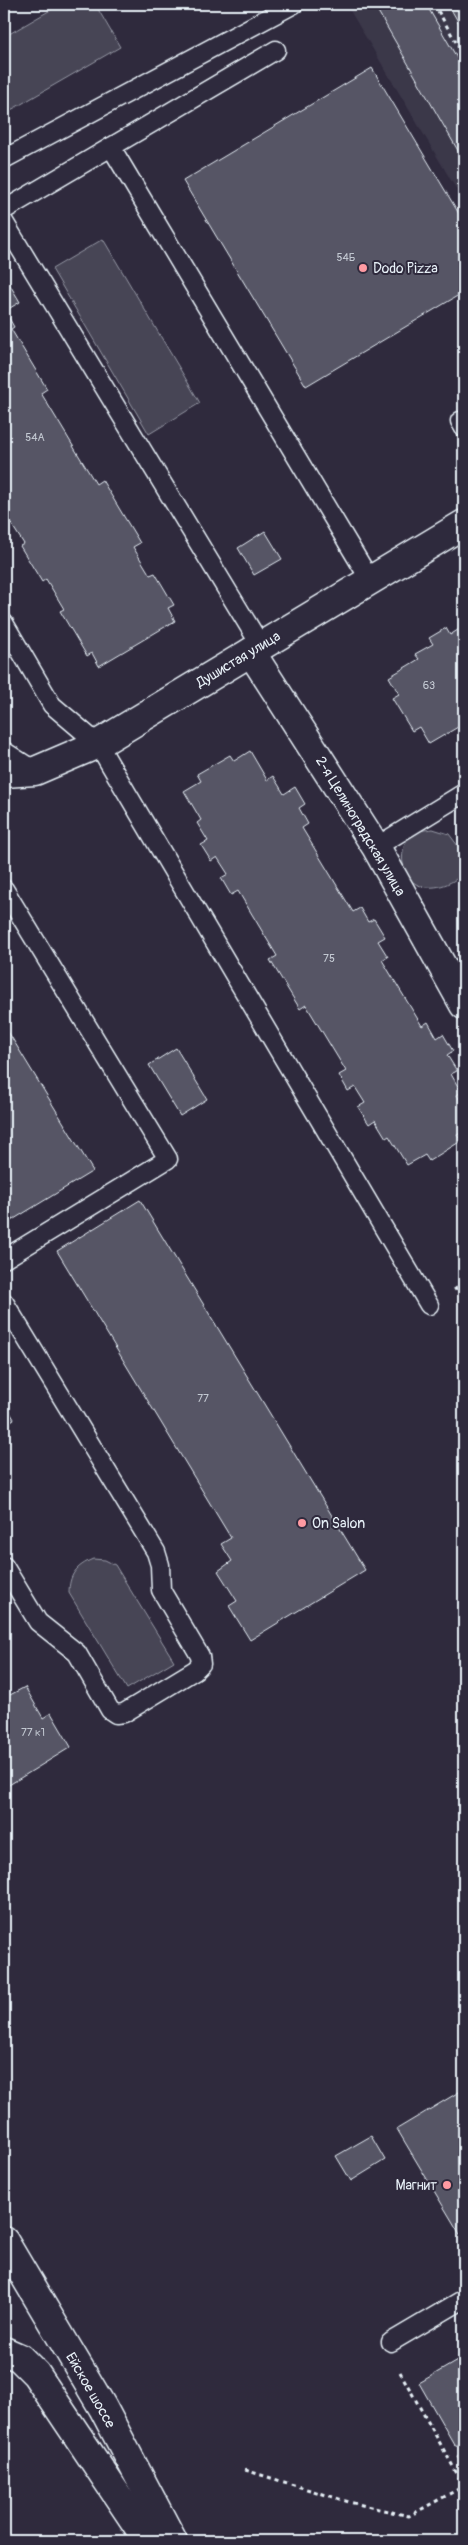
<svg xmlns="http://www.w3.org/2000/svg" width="468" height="2545" font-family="Pangolin,sans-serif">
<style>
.built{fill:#3b3749}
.green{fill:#464455;stroke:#979aa6}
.building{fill:#575565;stroke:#e8f1f8}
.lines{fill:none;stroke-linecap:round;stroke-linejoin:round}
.service-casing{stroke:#e8f1f8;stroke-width:21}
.minor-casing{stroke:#e8f1f8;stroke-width:31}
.primary-casing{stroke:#e8f1f8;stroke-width:31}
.path{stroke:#e8f1f8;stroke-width:3;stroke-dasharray:4 4;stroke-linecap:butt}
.service{stroke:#2f2a3d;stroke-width:18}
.minor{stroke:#2f2a3d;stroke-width:28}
.primary{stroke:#2f2a3d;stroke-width:28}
.poi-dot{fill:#ff9aa2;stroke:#2f2a3d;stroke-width:2}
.labels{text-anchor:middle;stroke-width:4;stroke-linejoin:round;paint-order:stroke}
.number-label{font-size:11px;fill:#c4cad3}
.poi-label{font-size:14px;fill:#e8f1f8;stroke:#2f2a3d;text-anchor:start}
.street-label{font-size:14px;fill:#e8f1f8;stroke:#2f2a3d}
</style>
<rect width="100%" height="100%" fill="#2f2a3d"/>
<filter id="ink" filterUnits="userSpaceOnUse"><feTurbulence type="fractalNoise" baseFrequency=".02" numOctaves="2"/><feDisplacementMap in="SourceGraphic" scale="10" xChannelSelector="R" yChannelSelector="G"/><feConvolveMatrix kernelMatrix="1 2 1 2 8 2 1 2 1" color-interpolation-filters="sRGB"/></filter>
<g filter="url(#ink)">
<!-- built -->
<path class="built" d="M346,4h118v198z"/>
<!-- green -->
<g class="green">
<path d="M61,4h34l25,43 -116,67v-77z"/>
<path d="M103,239l97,164 -51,31 -97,-165z"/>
<path d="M433,829l16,5 9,12 6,-4v42l-4,-8c-11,10 -31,15 -44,8 -16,-9 -18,-37 -5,-49 6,-5 15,-5 22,-6z"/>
<path d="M93,1559l12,1 10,5 59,96 -47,28 -58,-96c0,-18 7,-27 24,-34z"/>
</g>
<!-- building -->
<g class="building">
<path d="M384,4h42l38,66v91l-88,-153z"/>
<path d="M448,4h16v28z"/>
<path d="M372,68l92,154v70l-158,94 -123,-205z"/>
<path d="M4,275l16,27 -15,9 9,16 -3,2 36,60 -6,4 55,91 6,-4 38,63 -7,4 17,28 5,-2 19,32 -6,3 7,13 -76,45 -7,-13 -5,3 -27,-45 4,-2 -18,-30 -4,3 -22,-36 4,-2 -16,-25 -4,2z"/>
<path d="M265,531l17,28 -28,16 -16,-27z"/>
<path d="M464,626v103l-4,2 -2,-4 -29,17 -10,-17 -7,4 -20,-33 7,-4 -10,-17 30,-18 -4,-5 18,-10 -4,-6 17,-10 4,7z"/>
<path d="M250,751l17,29 6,-4 11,18 11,-7 10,17 -6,4 9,16 -6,4 51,84 7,-4 8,14 6,-3 11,18 -7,4 10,16 -6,3 40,66 6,-4 9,16 6,-4 10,17 -6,4 10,16 -6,3 10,18 -4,3 7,13v23l-7,4 4,6 -32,20 -4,-6 -18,10 -18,-29 -3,2 -11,-18 -6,4 -11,-17 7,-4 -10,-16 -7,4 -9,-16 7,-4 -40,-66 -6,4 -30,-49 7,-4 -39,-65 -7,4 -10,-17 7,-4 -11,-17 -6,4 -10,-16 7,-4 -11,-18 4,-3 -17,-29 17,-10 -4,-7 33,-19 4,6z"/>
<path d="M4,1025l89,146 -84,51 -5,-9z"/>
<path d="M176,1048l31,51 -27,17 -31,-51z"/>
<path d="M140,1200l225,370 -115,70 -21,-34 8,-5 -19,-30 14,-10 -11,-17 10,-6 -174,-287z"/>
<path d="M4,1402l10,17 -10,6z"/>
<path d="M4,1685l6,10 15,-8 18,31 8,-5 20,34 -67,41z"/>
<path d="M464,2089v152l-67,-112z"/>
<path d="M371,2136l14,24 -34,21 -15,-25z"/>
<path d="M464,2357v84l-9,5 -36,-63z"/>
<path d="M464,2451v18l-7,-13z"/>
</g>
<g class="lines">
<defs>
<g id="service">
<path d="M111,147l259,433"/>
<path d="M4,159l290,-155"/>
<path d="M4,210l272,-160"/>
<path d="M4,222l257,424"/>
<path d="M460,421l4,7"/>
<path d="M4,623l48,82 46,39 331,561"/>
<path d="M4,751l31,20"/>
<path d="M376,847l88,-54"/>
<path d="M4,889l164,270 -164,100"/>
<path d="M4,1302l152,250 4,13 1,25 39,66 1,8 -6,6 -71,43 -8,1 -6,-4 -33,-57 -39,-31 -34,-56"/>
<path d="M391,2342l73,-43"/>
</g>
<g id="minor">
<path d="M251,652l125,195 88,158"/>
<path d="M4,773l31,-2 63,-27 366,-220"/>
</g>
<g id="primary">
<path d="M4,2241l99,167 70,133"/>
<path d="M4,2351l16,7 16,16 112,167"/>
</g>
</defs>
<!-- service casing -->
<use href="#service" class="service-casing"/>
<!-- minor casing -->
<use href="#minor" class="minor-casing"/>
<!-- primary casing -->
<use href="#primary" class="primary-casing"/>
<!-- path -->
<g class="path">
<path d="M434,4l30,52"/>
<path d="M454,1290l10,-7"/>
<path d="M245,2470l104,32 60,14 55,-30 -64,-114"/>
</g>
<!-- service -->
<use href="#service" class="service"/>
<!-- minor -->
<use href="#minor" class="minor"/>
<!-- primary -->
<use href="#primary" class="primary"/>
</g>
</g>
<!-- markers -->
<g class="poi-dot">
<circle cx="363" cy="268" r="5"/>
<circle cx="302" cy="1523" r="5"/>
<circle cx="447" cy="2185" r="5"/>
</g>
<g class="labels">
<!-- number labels -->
<g class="number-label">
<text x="346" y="261">54Б</text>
<text x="35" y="441">54А</text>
<text x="429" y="689">63</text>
<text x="329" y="962">75</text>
<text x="203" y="1402">77</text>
<text x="33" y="1736">77 к1</text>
</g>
<!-- poi labels -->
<g class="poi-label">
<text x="373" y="273">Dodo Pizza</text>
<text x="312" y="1528">On Salon</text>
<text x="437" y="2190" text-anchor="end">Магнит</text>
</g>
<!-- street labels -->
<g class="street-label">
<text transform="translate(238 659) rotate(-31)" y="5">Душистая улица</text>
<text transform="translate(361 826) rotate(59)" y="5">2-я Целиноградская улица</text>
<text transform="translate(91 2390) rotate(60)" y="5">Ейское шоссе</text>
</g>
</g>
<!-- margin -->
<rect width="468" height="2545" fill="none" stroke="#2f2a3d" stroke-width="20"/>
<rect x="10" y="10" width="448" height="2525" fill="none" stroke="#e8f1f8" stroke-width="2" filter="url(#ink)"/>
</svg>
